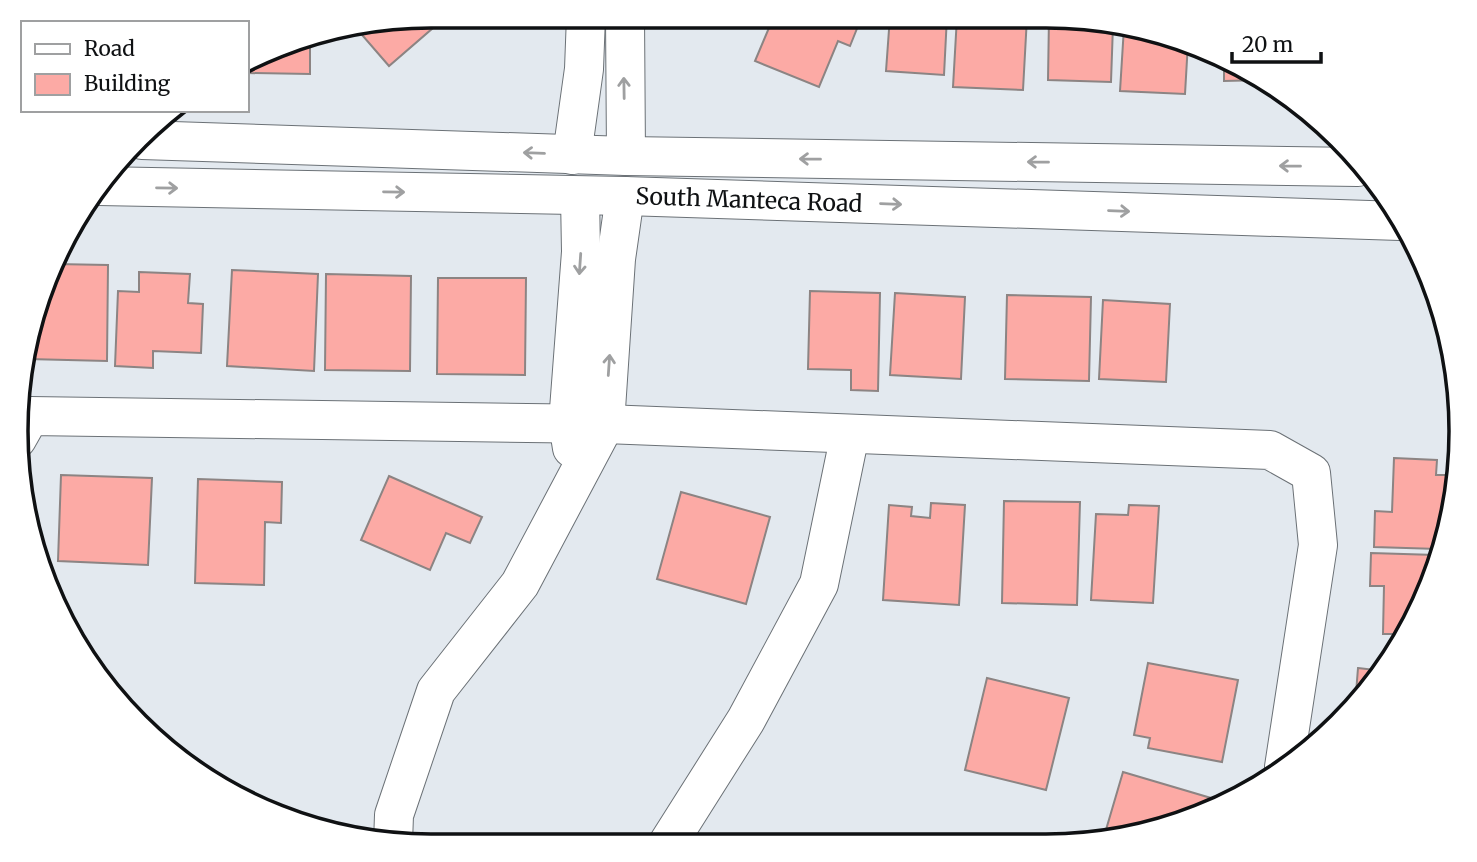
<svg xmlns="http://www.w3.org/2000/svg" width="1477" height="862" font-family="Merriweather,serif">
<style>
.building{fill:#fcaaa5;stroke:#8c8483;stroke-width:2}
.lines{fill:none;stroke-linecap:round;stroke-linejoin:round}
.minor-casing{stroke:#6b7176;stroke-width:40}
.minor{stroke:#fff;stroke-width:38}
.oneway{stroke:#9fa0a1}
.labels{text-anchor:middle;stroke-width:7;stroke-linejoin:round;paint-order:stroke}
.street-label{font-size:23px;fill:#0f1113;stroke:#fff}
.rim{fill:none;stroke:#0f1113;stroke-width:3.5}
</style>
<rect width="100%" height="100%" fill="#e3e9ef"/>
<!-- building -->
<g class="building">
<path d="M431,16h6l4,5 -52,45 -33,-38z"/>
<path d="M774,16h88l-12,30 -12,-5 -19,46 -64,-26z"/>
<path d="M890,16h57l-3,59 -58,-4z"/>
<path d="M957,17h70l-4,73 -70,-3z"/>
<path d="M1049,17h25l39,8 -2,57 -63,-2z"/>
<path d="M1124,27l56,11 8,4 -3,52 -65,-3z"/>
<path d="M310,36v38l-63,-1v-8l51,-27z"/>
<path d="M1224,60l41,20 -41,1z"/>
<path d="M55,264l53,1 -1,96 -79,-2 10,-61z"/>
<path d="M232,270l86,4 -4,97 -87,-5z"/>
<path d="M139,272l51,2 -2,29 15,1 -2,49 -48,-2v17l-38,-2 3,-75 21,1z"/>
<path d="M326,274l85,2 -1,95 -85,-1z"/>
<path d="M438,278h88l-1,97 -88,-1z"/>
<path d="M810,291l70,2 -2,98 -27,-1v-20l-43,-1z"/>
<path d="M895,293l70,4 -4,82 -71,-4z"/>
<path d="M1007,295l84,2 -2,84 -84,-2z"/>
<path d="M1103,300l67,4 -4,78 -67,-3z"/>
<path d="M1394,458l43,2 -1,15h17v37l-15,37 -64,-2 1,-36 17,1z"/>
<path d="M61,475l91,3 -4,87 -90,-4z"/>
<path d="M389,476l93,41 -12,26 -24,-10 -16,37 -69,-30z"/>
<path d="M198,479l84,3 -1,41 -16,-1 -1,63 -69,-2z"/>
<path d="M681,492l89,25 -24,87 -89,-25z"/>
<path d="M1004,501l76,1 -3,103 -75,-2z"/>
<path d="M931,503l34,2 -6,100 -76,-5 6,-95 23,2 -1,9 19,2z"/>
<path d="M1129,505l30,1 -6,97 -62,-3 5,-86 32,1z"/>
<path d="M1371,553l64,2 -32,79h-20l1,-48h-14z"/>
<path d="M1148,663l90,17 -16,82 -74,-14 2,-10 -16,-3z"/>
<path d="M1358,668l26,3 -29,35z"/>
<path d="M987,678l82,20 -23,92 -81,-20z"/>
<path d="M1123,772l88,26 -4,14 -28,12 -76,16z"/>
</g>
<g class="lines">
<defs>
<g id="minor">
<path d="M625,16l1,140"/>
<path d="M142,140l484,16 732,11"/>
<path d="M572,155l12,-86 2,-53"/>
<path d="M99,186l526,10 775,25"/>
<path d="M17,439l13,-23 575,8 665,26 41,23 7,72 -34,222"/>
<path d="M572,448l-4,-25 13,-171 -1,-56"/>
<path d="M393,843l1,-28 42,-124 84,-107 85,-160 11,-165 9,-63"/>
<path d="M667,845l79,-125 73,-136 31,-150"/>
</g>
</defs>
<!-- minor casing -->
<use href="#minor" class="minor-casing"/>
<!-- minor -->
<use href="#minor" class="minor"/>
</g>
<!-- one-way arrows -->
<defs><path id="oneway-shaft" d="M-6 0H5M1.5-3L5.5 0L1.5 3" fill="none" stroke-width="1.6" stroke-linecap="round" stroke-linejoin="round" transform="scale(1.75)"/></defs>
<g class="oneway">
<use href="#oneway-shaft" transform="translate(624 88) rotate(-91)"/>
<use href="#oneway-shaft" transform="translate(534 153) rotate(-178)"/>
<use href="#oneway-shaft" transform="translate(810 159) rotate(-179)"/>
<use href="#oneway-shaft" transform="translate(1038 162) rotate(-179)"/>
<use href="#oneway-shaft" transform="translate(1290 166) rotate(-179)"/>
<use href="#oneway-shaft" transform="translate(167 188) rotate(1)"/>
<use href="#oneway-shaft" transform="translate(394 192) rotate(1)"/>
<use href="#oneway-shaft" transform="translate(891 204) rotate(2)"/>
<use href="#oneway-shaft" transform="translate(1119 211) rotate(2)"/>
<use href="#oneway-shaft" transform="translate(580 264) rotate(94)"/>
<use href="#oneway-shaft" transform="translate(609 365) rotate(-86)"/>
</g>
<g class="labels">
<!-- street labels -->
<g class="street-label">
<text transform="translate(749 200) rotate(2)" y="8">South Manteca Road</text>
</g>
</g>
<!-- crop -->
<path d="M0 0H1477V862H0ZM431 28H1046A403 403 0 0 1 1449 431V431A403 403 0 0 1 1046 834H431A403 403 0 0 1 28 431V431A403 403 0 0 1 431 28Z" fill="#fff" fill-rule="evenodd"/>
<path class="rim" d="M431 28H1046A403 403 0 0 1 1449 431V431A403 403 0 0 1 1046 834H431A403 403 0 0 1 28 431V431A403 403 0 0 1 431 28Z"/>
<!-- legend -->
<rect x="21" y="21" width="228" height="91" fill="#ffffff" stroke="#9fa0a1" stroke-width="2"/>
<rect x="35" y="44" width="35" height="10" fill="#ffffff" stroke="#9fa0a1" stroke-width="2"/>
<text x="84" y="56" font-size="21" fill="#0f1113">Road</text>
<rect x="35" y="74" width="35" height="21" fill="#fcaaa5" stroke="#9fa0a1" stroke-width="2"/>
<text x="84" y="91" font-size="21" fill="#0f1113">Building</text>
<!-- scale -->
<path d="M1232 52v10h89v-10" fill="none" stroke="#0f1113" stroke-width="3.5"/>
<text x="1242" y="52" font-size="21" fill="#0f1113" stroke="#ffffff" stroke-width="5" paint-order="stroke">20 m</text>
</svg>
